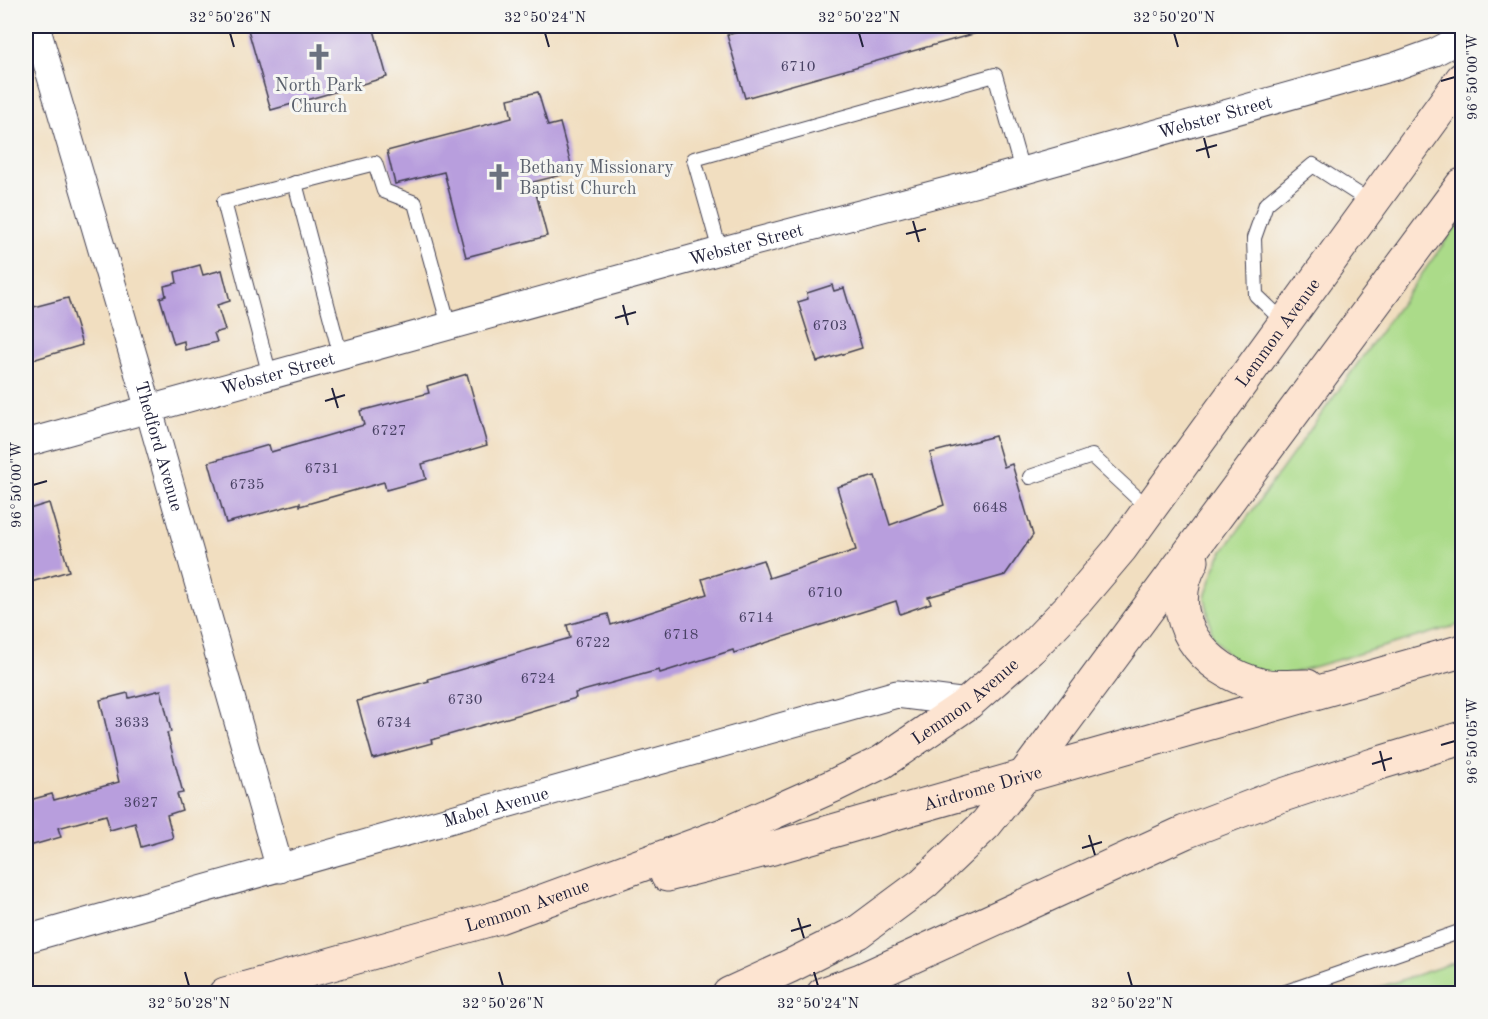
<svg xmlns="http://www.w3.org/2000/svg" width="1488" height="1019" font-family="'Old Standard TT',serif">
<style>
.green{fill:#abdb89;stroke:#667e62;stroke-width:1.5}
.building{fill:#b89edd}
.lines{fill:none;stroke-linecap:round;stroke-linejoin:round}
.service-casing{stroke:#413e4f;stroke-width:16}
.minor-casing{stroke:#413e4f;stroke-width:29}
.secondary-casing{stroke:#413e4f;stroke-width:35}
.service{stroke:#fff;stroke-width:14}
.minor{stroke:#fff;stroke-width:27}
.secondary{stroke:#fde4d1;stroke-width:33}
.ticks{fill:none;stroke:#22223b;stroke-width:2}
.labels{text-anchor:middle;stroke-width:6;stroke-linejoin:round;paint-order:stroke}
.number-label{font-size:15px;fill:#484164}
.worship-label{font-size:18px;fill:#5b616d;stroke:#f6f6f2}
.street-label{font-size:18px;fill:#22223b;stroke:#f6f6f2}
.neatline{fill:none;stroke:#22223b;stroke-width:2}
.ticks-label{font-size:15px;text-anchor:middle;fill:#22223b}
</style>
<rect width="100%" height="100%" fill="#f6f6f2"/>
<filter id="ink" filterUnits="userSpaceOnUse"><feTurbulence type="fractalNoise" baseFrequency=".0167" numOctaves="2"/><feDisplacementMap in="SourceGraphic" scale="12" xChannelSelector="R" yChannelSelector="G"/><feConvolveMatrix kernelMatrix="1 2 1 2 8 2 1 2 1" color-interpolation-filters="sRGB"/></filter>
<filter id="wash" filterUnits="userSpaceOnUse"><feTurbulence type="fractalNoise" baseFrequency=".008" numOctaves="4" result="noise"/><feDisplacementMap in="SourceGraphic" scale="24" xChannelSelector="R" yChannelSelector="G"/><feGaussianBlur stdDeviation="1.35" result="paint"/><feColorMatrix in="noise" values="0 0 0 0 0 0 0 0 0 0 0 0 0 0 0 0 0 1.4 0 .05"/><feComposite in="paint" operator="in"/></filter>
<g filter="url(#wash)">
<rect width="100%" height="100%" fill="#f1dec0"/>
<!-- green -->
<g class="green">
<path d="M1462,218v406l-187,54 -41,-15 -22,-28 -7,-38 14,-40z"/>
<path d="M1462,960v33h-100z"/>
</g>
<g id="blocks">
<!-- building -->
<g class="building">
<path d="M247,26h126l14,51 -116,33z"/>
<path d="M760,26h216l1,7 -232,65 -18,-63z"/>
<path d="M538,92l10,34 12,-3 13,49 -40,10 14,54 -81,21 -22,-85 -49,12 -8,-33 125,-33 -4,-19z"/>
<path d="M200,265l3,10 19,-5 8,31 -13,4 8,25 -11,3 3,9 -32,8 -1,-9 -10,3 -14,-46 6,-2 -2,-10 13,-3 -2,-11z"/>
<path d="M832,285l2,6 10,-3 18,60 -45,14 -19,-60 10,-3 -1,-6z"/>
<path d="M68,298l14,47 -56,17v-53z"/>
<path d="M467,374l20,71 -65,19 4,15 -40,11 -2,-8 -84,24v-3l-74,20 -17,-61 60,-17 2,7 93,-27 -4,-14 69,-18 -2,-7z"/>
<path d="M995,436l9,31 8,-3 21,71 -28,40 -77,22 3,6 -31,11 -4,-13 -162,52 -1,-3 -73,23 -1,-3 -84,23 1,5 -145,42 1,3 -59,16 -16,-58 72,-20 -1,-2 142,-41 -3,-13 41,-11 3,11 96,-31 -5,-15 61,-19 6,18 87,-28 -19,-63 38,-11 15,49 54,-20 -14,-52z"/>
<path d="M49,503l20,68 -38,11 -5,-20v-52z"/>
<path d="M161,690l10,42 -4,1 16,60 -6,1 5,16 -15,5 6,23 -32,9 -6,-24 -25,7 -4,-15 -48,13 3,9 -35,10v-46l26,-7 2,6 65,-18 -19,-82 28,-7 1,5z"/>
</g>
</g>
</g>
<g filter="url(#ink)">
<use href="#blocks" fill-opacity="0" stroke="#413e4f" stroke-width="1.5"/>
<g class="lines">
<defs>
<g id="service">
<path d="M295,183l46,174"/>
<path d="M720,251l-26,-92 301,-84 27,96"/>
<path d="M1284,322l-28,-27 -2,-57 12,-34 47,-39 59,38"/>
<path d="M270,376l-46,-174 151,-39 9,28 31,12 34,123"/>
<path d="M1030,477l62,-21 57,53"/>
<path d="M1280,994l182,-63"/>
</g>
<g id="minor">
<path id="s1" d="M36,26l105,356 139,487"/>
<path id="s2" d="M26,443l694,-192 302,-80 374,-105 39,-14 27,-14"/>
<path id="s3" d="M26,939l871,-245 71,9"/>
</g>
<g id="secondary">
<path d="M1192,561c-31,57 11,110 69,124 14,3 31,1 46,1"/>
<path id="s4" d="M667,875l106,-27 689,-197"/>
<path id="s5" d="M225,994l274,-77 224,-82 112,-50 47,-23 86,-59 64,-56 45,-47 44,-52 341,-469"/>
<path d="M729,994l61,-28 68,-34 66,-49 62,-59 38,-48 438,-591"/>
<path d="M823,994l38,-14 324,-148 86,-33 102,-34 89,-27"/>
</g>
</defs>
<!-- service casing -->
<use href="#service" class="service-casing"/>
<!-- minor casing -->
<use href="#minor" class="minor-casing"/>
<!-- secondary casing -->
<use href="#secondary" class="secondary-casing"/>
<!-- service -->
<use href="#service" class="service"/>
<!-- minor -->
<use href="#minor" class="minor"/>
<!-- secondary -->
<use href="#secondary" class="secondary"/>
</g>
</g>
<!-- ticks -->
<path class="ticks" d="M230,33l4,14M545,33l4,14M859,33l4,14M1174,33l4,14M1441,81l14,-4M1204,138l5,20M1196,151l21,-6M913,221l6,21M906,234l20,-5M623,305l5,20M615,318l21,-6M332,388l6,20M325,401l20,-6M33,485l14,-4M1441,745l14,-4M1380,751l5,20M1372,764l20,-6M1089,835l6,20M1082,848l20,-6M798,918l6,20M791,931l20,-6M185,972l4,14M499,972l4,14M814,972l4,14M1128,972l4,14"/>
<!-- icons -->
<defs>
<symbol id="church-bare" viewBox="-9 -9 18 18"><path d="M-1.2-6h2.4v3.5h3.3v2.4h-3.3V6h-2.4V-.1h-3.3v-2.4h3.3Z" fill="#6b7280" stroke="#f6f6f2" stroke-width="2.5" paint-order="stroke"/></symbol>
</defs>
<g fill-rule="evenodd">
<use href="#church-bare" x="300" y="38" width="38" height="38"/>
<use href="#church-bare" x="480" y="158" width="38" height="38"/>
</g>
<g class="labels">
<!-- number labels -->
<g class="number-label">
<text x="798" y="71">6710</text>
<text x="830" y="330">6703</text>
<text x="389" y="435">6727</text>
<text x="322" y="473">6731</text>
<text x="247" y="489">6735</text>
<text x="990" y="512">6648</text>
<text x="825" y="597">6710</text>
<text x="756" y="622">6714</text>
<text x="681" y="639">6718</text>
<text x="593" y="647">6722</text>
<text x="538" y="683">6724</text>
<text x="465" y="704">6730</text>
<text x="132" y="727">3633</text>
<text x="394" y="727">6734</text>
<text x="141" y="807">3627</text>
</g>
<!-- worship labels -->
<g class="worship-label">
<text x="319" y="91">North Park<tspan x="319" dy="21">Church</tspan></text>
<text x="519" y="173" text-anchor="start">Bethany Missionary<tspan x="519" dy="21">Baptist Church</tspan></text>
</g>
<!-- street labels -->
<g class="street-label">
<text dy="6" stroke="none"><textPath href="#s2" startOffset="1233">Webster Street</textPath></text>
<text dy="6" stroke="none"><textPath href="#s2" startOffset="747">Webster Street</textPath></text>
<text dy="6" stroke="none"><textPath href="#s5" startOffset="1287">Lemmon Avenue</textPath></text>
<text dy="6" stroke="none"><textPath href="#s2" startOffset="261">Webster Street</textPath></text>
<text dy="6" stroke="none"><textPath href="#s1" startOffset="438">Thedford Avenue</textPath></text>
<text dy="6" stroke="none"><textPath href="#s5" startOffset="801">Lemmon Avenue</textPath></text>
<text dy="6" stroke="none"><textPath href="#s4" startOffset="327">Airdrome Drive</textPath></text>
<text dy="6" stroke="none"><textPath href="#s3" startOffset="488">Mabel Avenue</textPath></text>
<text dy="6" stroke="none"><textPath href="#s5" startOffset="315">Lemmon Avenue</textPath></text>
</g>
</g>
<!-- margin -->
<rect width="1488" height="1019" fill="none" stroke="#f6f6f2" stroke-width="66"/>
<rect x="33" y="33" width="1422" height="953" class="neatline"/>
<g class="ticks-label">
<text x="230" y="22">32°50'26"N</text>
<text x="545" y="22">32°50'24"N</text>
<text x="859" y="22">32°50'22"N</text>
<text x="1174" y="22">32°50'20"N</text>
<text transform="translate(1472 77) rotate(-90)" y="5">96°50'00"W</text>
<text transform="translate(16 485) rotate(-90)" y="5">96°50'00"W</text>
<text transform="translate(1472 741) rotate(-90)" y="5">96°50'05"W</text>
<text x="189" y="1008">32°50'28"N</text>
<text x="503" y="1008">32°50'26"N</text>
<text x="818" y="1008">32°50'24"N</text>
<text x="1132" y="1008">32°50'22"N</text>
</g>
</svg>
